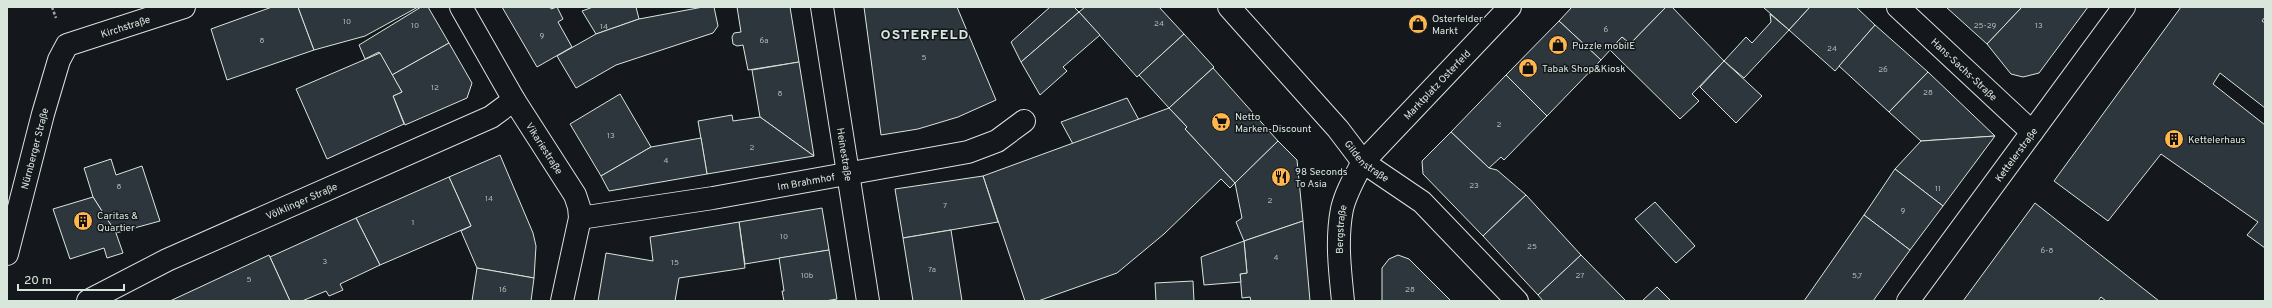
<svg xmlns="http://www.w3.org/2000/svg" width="2272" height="308" font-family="Overpass,sans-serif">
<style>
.building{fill:#2c363c;stroke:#d8e6dc}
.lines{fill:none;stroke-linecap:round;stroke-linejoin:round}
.minor-casing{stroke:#d8e6dc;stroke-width:24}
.path{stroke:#9da8a2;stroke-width:2.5;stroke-dasharray:3 2;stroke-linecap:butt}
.minor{stroke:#14181c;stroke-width:22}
.labels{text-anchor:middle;stroke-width:3;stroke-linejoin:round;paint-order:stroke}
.number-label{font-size:8px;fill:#adbab4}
.poi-label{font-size:10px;fill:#d8e6dc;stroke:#14181c;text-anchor:start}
.street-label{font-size:10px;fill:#d8e6dc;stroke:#14181c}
.district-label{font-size:14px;font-weight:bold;letter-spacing:1px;fill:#d8e6dc;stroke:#14181c}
</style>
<rect width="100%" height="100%" fill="#14181c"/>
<!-- building -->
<g class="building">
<path d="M272,7h26l16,43 -87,30 -16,-51z"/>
<path d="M298,7h120l-53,29 -51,14z"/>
<path d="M421,7h7l21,36 -57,32 -13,-23 -14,7 -6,-14z"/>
<path d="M502,7h48l1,2 6,-2 6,12 -5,3 14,25 -35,20z"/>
<path d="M593,7h43l3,12 -43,15 -14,-23z"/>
<path d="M703,7h11l4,19 -5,7 -97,32 -40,23 -19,-32 39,-22 43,-15z"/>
<path d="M737,7h53l9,55 -51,8 -5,-25 -6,1 -4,-2 -1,-7 2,-4 7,-1z"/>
<path d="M864,7h93l39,93 -38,17 -40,12 -37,6z"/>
<path d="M1050,7h24l5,5 -58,50 -10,-20z"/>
<path d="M1085,7h74l25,27 -47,43 -58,-65z"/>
<path d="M1572,7h94l-36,37 -8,-7 -21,23 -42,-39z"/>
<path d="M1666,7h6l52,54 -32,33 7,7 -19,18 -70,-69 12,-13 8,7z"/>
<path d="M1763,7h47l-21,23z"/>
<path d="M1810,7h46l19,18 -40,46 -46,-41z"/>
<path d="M1946,7h76l-35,37z"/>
<path d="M2022,7h66l-49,66 -16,4 -12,-3 -24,-30z"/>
<path d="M2181,7h84v10l-3,4 3,2v85l-45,-35 -7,11 52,41v123l-18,-13 11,-13 -97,-68 -53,67 -54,-40z"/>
<path d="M1079,12l21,23 -37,32 4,4 -27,24 -19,-33z"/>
<path d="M1770,14l19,16 -45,48 -20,-17 22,-24 6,6 19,-21z"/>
<path d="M1559,21l42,39 -54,56 -41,-41z"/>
<path d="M1875,25l53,47 -39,40 -50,-46z"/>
<path d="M1184,34l30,33 -45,41 -30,-33z"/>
<path d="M449,43l23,40 -5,15 -62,27 -12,-29 9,-4 -10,-17z"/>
<path d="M380,53l22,39 -9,4 11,28 -77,35 -31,-70z"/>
<path d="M1724,61l38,35 -26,27 -36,-36z"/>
<path d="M799,62l15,94 -54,-39 -8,-47z"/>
<path d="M1213,68l65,73 -43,42 -50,-54 2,-2 -18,-19z"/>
<path d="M1928,72l67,64 -74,5 -32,-29z"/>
<path d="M1506,75l41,41 -43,44 -3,-3 -12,11 -38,-36z"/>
<path d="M620,94l31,53 -50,29 -31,-52z"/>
<path d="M1127,98l12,22 -66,24 -12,-22z"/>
<path d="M1169,108l18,19 -2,2 50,54 -5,5 -9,-9 -57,55 -47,39 -79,28h-13l-42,-125z"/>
<path d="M732,115l1,6 27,-4 54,39 -107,18 -9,-53z"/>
<path d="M1451,132l38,36 8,2 29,25 -43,41 -60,-62 -1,-13z"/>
<path d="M1995,136l-52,70 -48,-37 26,-28z"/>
<path d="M701,138l6,36 -98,17 -8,-15 50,-29z"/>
<path d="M1278,141l19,19 6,61 -59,20 -8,-19 6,-4 -7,-35z"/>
<path d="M500,155l33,78 3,13 -2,32 -57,-10 -16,-37 10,-5 -22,-49z"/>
<path d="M111,159l5,16 26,-9 18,55 -44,12 -23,-36 -9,-29z"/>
<path d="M1895,169l48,37 -33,44 -46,-35z"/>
<path d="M983,176l15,46 -95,16 -8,-49z"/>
<path d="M449,177l22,49 -91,39 -24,-47z"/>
<path d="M1526,195l55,60 -43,40 -55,-59z"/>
<path d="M93,197l23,36 7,20 -16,5 -3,-10 -34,11 -17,-50z"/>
<path d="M1655,202l40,44 -19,17 -41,-44z"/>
<path d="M2035,203l124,98h-53l-5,-4 -3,4h-135z"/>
<path d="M822,208l7,42 -84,14 -6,-42z"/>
<path d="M1864,215l46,35 -37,51h-69z"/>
<path d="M356,218l24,47 -40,19 3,6 -14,6 -3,-5 -24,10h-12l-20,-44z"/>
<path d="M1303,221l7,80h-59l-1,-4 -8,1 -2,-24 7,-1 -3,-32z"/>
<path d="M739,222l6,46 -66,10 -4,23h-77l8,-48 47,8 -3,-24z"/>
<path d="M951,230l11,71h-49l-10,-63z"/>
<path d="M1244,241l3,32 -7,1 1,8 -37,3 -3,-28z"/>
<path d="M829,250l8,49 -12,2h-41l-2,-10h2l-5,-33z"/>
<path d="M269,255l21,46h-120z"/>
<path d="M1398,255l11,4 42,42h-69v-33l7,-9z"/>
<path d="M1581,255l45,46h-83l-5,-6z"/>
<path d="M477,268l57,10 -3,23h-59z"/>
<path d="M1193,281l1,20h-38l-1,-18z"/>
<path d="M1657,287l14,14h-29z"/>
</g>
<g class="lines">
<defs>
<g id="minor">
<path id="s1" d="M461,7l53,93 61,95 4,12 1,11 -18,83"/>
<path id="s2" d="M822,7l46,294"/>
<path id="s3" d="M1229,7l109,122 25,33 59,40 95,99"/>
<path id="s4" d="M1898,7l134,125"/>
<path id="s5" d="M580,218l133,-20 255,-46 29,-11 27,-20"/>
<path id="s6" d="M7,254l36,-140 16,-54 8,-15 117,-38"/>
<path id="s7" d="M88,301l79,-41 324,-143 23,-17"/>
<path id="s8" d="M1343,301c-3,-30 -7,-61 -1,-92 4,-17 13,-32 21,-47l147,-155"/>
<path id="s9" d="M1908,301l216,-294"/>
</g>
</defs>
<!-- minor casing -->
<use href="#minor" class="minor-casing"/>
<!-- path -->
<path class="path" d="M52,7l4,11"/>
<!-- minor -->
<use href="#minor" class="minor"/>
</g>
<!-- icons -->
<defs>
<symbol id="shop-disc" viewBox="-11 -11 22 22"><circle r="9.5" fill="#ffb74d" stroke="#14181c"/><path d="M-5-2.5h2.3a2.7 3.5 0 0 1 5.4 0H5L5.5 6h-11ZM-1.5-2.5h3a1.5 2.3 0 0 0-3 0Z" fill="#111"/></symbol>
<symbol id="supermarket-disc" viewBox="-11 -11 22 22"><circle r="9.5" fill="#ffb74d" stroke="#14181c"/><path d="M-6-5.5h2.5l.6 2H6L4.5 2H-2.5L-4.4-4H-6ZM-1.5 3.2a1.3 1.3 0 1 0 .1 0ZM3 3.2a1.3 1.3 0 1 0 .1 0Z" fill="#111"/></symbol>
<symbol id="building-disc" viewBox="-11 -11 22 22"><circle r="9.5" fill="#ffb74d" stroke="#14181c"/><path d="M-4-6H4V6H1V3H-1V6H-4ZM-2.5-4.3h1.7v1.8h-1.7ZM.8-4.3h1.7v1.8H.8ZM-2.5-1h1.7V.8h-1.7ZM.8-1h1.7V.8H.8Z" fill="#111"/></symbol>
<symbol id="restaurant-disc" viewBox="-11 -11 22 22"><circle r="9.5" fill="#ffb74d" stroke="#14181c"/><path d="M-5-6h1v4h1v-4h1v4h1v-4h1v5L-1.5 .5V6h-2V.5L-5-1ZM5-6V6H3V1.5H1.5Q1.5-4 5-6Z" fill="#111"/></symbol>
</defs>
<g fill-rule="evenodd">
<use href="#shop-disc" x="1407" y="13" width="22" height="22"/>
<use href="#shop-disc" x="1547" y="34" width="22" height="22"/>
<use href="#shop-disc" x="1517" y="57" width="22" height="22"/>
<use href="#supermarket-disc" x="1210" y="111" width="22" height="22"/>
<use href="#building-disc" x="2163" y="128" width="22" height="22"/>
<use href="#restaurant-disc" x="1270" y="166" width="22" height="22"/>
<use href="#building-disc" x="72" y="210" width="22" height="22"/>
</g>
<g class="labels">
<!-- number labels -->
<g class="number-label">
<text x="347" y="24">10</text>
<text x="1159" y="26">24</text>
<text x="415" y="28">10</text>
<text x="1985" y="28">25-29</text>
<text x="2039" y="28">13</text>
<text x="604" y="29">14</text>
<text x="1606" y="32">6</text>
<text x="542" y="38">9</text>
<text x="262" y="43">8</text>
<text x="764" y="43">6a</text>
<text x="1832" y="51">24</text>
<text x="924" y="60">5</text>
<text x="1883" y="72">26</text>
<text x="435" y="90">12</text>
<text x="1928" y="95">28</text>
<text x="780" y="96">8</text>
<text x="1499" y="127">2</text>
<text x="611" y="138">13</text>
<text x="752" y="150">2</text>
<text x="666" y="163">4</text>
<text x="1474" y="188">23</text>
<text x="119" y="189">8</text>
<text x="1938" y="191">11</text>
<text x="489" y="201">14</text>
<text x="1270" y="203">2</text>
<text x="945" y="208">7</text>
<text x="1903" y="213">9</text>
<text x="413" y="225">1</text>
<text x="784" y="239">10</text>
<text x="1532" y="249">25</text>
<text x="2047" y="253">6-8</text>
<text x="1276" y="260">4</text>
<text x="325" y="264">3</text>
<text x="675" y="265">15</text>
<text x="932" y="272">7a</text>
<text x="807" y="278">10b</text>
<text x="1580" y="278">27</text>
<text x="1857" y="278">5,7</text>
<text x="249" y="282">5</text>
<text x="503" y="292">16</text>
<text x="1410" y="292">28</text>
</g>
<!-- poi labels -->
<g class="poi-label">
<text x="1432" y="22">Osterfelder<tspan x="1432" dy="12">Markt</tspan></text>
<text x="1572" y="49">Puzzle mobilE</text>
<text x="1542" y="72">Tabak Shop&amp;Kiosk</text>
<text x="1235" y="120">Netto<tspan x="1235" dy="12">Marken-Discount</tspan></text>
<text x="2188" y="143">Kettelerhaus</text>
<text x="1295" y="175">98 Seconds<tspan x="1295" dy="12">To Asia</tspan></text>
<text x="97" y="219">Caritas &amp;<tspan x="97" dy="12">Quartier</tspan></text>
</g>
<!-- street labels -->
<g class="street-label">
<text dy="4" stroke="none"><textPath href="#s6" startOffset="279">Kirchstraße</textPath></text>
<text dy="4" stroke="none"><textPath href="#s4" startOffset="91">Hans-Sachs-Straße</textPath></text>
<text dy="4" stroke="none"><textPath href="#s8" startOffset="251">Marktplatz Osterfeld</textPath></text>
<text dy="4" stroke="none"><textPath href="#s6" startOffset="109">Nürnberger Straße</textPath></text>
<text dy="4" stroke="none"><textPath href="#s1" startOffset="164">Vikariestraße</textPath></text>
<text dy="4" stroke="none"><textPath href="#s2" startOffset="149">Heinestraße</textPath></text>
<text dy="4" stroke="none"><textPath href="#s9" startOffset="182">Kettelerstraße</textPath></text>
<text dy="4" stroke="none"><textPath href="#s3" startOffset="207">Gildenstraße</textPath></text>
<text dy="4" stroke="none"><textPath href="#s5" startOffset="229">Im Brahmhof</textPath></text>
<text dy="4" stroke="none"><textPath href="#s7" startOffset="236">Völklinger Straße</textPath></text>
<text dy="4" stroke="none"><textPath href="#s8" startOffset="72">Bergstraße</textPath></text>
</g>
<!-- district labels -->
<g class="district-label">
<text x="925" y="39">OSTERFELD</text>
</g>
</g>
<!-- border -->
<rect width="2272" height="308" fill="none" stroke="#d8e6dc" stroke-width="16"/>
<!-- scale -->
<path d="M18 284v6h106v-6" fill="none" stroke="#d8e6dc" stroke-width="2"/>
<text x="24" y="284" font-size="12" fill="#d8e6dc" stroke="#14181c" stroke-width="3" paint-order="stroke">20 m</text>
</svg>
